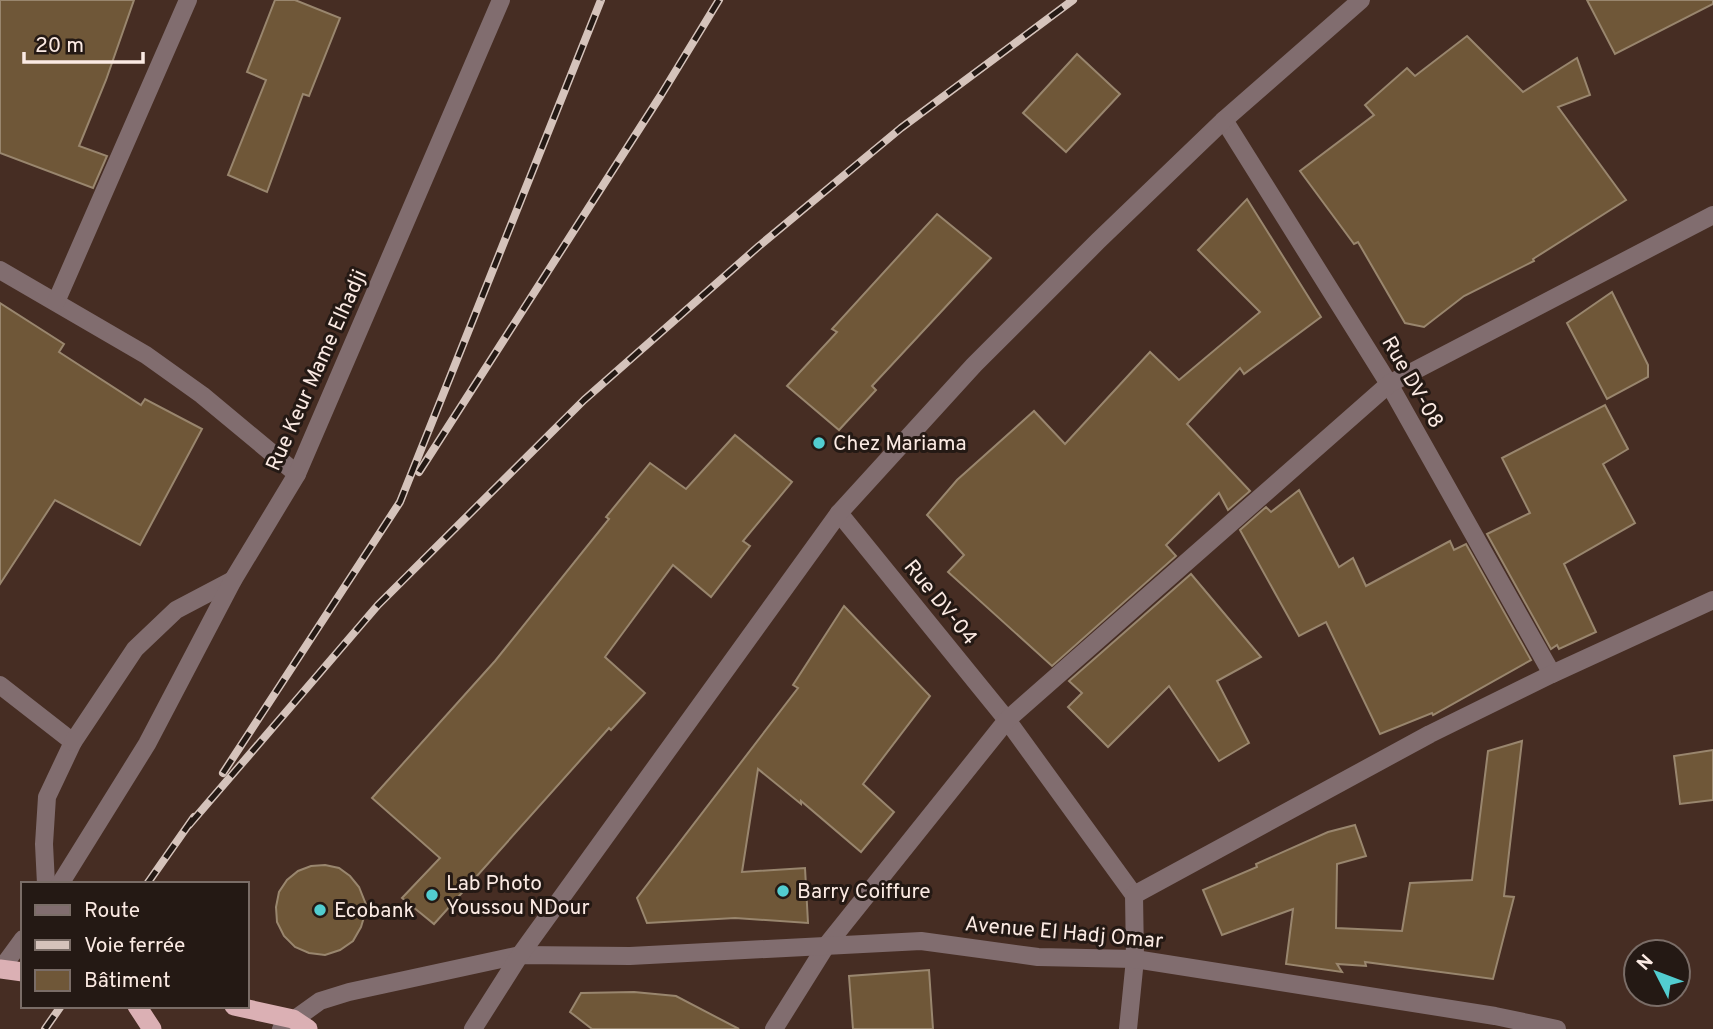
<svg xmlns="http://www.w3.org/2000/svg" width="1713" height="1029" font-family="Overpass,sans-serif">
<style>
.building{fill:#6f5738;stroke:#99866e;stroke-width:2}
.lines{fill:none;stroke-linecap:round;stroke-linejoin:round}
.minor{stroke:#816d6f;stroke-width:18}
.tertiary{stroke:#816d6f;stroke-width:18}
.trunk{stroke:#dbb0b4;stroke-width:19}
.rail-casing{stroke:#d5c3bb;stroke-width:8}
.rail{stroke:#241914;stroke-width:5;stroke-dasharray:16;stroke-linecap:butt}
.poi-dot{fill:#52cdd0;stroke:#241914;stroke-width:2.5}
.labels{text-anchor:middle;stroke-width:6;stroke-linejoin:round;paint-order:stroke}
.street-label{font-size:21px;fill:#fbeae3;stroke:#241914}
.poi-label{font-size:21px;fill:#fbeae3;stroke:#241914;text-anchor:start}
</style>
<rect width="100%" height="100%" fill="#462d23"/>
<!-- building -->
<g class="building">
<path d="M0,0h134l-28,80 -27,66 28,10 -14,32 -93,-35z"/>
<path d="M275,0h20l45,18 -31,78 -6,-2 -36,98 -39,-17 38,-95 -19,-8z"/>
<path d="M1587,0h126v4l-98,50z"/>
<path d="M1467,36l56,56 54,-34 13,37 -32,12 68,93 -93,59 1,2 -70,35 -40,31 -19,-4 -47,-81 -4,2 -54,-73 74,-56 -9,-10 42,-37 8,8z"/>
<path d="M1077,54l43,40 -54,58 -43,-39z"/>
<path d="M1247,199l74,118 -77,57 -4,-6 -53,56 63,67 -22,19 -9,-17 -53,52 10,11 -124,110 -104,-94 16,-17 -37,-40 30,-35 77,-69 31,33 85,-92 29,28 81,-68 -62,-62z"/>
<path d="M937,214l54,44 -119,128 4,4 -37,40 -52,-44 50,-54 -5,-3z"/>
<path d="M1612,292l36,73v12l-41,22 -40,-76z"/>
<path d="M0,303l64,41 -5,8 82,53 4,-6 57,30 -62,116 -85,-45 -55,84z"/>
<path d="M1605,405l23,44 -25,15 32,59 -71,41 32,68 -37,17 -2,-4 -6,4 -64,-115 43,-21 -28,-55z"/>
<path d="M735,435l57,47 -49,59 7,5 -39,51 -38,-32 -68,92 40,36 -34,37 -2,-2 -175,196 -32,-26 38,-40 -68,-60 123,-137 114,-142 -3,-2 44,-54 36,26z"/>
<path d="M1299,490l40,77 14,-9 13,28 84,-45 4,9 12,-6 65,116 -98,55 -1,-2 -52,21 -54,-112 -27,14 -59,-106 26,-23 5,5z"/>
<path d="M1191,574l70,83 -44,24 32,62 -30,18 -50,-75 -61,61 -40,-40 14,-14 -13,-12z"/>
<path d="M844,606l86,90 -67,88 31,28 -33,40 -60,-51v3l-43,-35 -16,103 63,-4 3,55 -73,-5 -88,5 -10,-25 161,-210 -5,-3z"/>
<path d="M1522,741l-18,155 10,1 -21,82 -128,-17 1,4 -29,-2 5,8 -56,-8 7,-55 -71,26 -19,-45 54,-23 -1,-3 72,-32 27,-7 11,31 -29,8 -1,64 66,3 8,-48 62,-3 16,-129z"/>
<path d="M1713,750v50l-33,4 -6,-48z"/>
<path d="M325,865l14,3 11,8 9,11 8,20 -6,20 -8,14 -13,9 -15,5 -16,-2 -14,-6 -11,-11 -7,-14 -1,-15 3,-15 8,-12 11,-9 13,-5z"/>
<path d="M929,970l4,59h-80l-4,-53z"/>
<path d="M634,992l42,4 63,33h-147l-22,-17 11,-19z"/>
</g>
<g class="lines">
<!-- minor -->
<g class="minor">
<path d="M1224,120l165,264 163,290"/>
<path d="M0,270l146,85 56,40 95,79"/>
<path d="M56,302l132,-302"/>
<path d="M839,513l168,207 127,175"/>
<path d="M0,685l73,57 -26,55 -3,47 2,40"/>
<path d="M73,742l62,-93 41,-39 57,-30"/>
<path d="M60,884l87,-140 86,-164 64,-106 204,-474"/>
<path d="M1,969l22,-30"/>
<path d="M774,1029l52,-83 181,-226 382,-336 324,-169"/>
<path d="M1128,1029l7,-70 -1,-64 296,-161 122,-60 161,-74"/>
</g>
<!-- tertiary -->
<g class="tertiary">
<path d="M281,1029l39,-28 29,-9 171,-37 110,1 291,-15 117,16 97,2 360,57 62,13"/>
<path d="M473,1029l47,-74 319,-442 135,-148 124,-124 126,-121 137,-120"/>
</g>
<!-- trunk -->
<g class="trunk">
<path d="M0,969l23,3"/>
<path d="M137,1006l15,23"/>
<path d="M234,1006l59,13 15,10"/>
</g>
<defs>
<g id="rail">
<path d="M419,472l242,-377 58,-95"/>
<path d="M223,773l177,-271 201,-502"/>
<path d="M189,825l189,-220 206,-205 175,-154 142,-118 172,-128"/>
<path d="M147,884l47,-67"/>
<path d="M45,1029l16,-23"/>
</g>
</defs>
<!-- rail casing -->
<use href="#rail" class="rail-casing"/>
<!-- rail -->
<use href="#rail" class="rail"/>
</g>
<!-- markers -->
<g class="poi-dot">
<circle cx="819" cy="443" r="7"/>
<circle cx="783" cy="891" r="7"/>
<circle cx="432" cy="895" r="7"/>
<circle cx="320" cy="910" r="7"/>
</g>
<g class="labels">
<!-- street labels -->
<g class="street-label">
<text transform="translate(316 370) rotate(-66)" y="7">Rue Keur Mame Elhadji</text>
<text transform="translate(1413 382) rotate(60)" y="7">Rue DV-08</text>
<text transform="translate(941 602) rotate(51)" y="7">Rue DV-04</text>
<text transform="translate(1064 932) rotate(5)" y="7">Avenue El Hadj Omar</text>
</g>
<!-- poi labels -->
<g class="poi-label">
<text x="833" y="450">Chez Mariama</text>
<text x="446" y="890">Lab Photo<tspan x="446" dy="24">Youssou NDour</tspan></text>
<text x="797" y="898">Barry Coiffure</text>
<text x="334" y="917">Ecobank</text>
</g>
</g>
<!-- legend -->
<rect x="21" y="882" width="228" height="126" fill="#241914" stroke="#7a6d67" stroke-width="2"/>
<rect x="35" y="905" width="35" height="10" fill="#816d6f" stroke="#7a6d67" stroke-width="2"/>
<text x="84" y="917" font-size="21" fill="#fbeae3">Route</text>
<rect x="35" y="940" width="35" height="10" fill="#d5c3bb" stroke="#7a6d67" stroke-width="2"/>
<text x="84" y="952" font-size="21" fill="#fbeae3">Voie ferrée</text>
<rect x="35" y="970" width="35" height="21" fill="#6f5738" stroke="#7a6d67" stroke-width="2"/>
<text x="84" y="987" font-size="21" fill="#fbeae3">Bâtiment</text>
<!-- north arrow -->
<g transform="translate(1657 973) rotate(312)"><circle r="33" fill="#241914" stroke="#7a6d67" stroke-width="2"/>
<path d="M0-5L12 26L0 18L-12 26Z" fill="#52cdd0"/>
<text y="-10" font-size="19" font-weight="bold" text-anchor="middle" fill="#fbeae3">N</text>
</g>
<!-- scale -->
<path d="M24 52v10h119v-10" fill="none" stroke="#fbeae3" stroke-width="3.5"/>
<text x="35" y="52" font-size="21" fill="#fbeae3" stroke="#241914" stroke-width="5" paint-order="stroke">20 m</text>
</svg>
